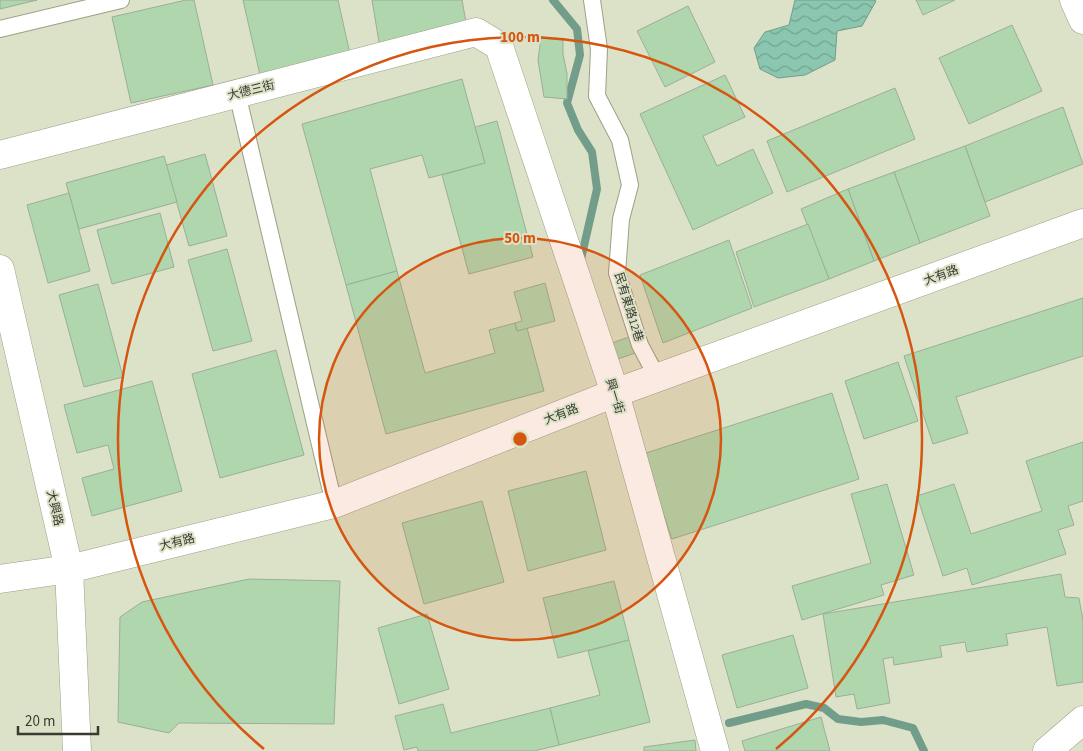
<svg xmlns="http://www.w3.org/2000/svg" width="1083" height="751" font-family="'Source Sans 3','Noto Sans TC',sans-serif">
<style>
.water{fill:url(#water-waves);stroke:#729d8a}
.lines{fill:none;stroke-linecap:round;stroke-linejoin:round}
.stream{stroke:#729d8a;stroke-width:8}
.building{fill:#b0d6ad;stroke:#9bae99}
.service-casing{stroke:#9ba087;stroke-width:18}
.minor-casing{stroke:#9ba087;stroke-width:29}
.service{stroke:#fff;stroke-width:16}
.minor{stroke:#fff;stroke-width:28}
.ring{fill:none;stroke:#d65610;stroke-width:2.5}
.labels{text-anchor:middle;stroke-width:4;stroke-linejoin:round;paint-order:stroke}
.street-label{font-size:12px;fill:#393b30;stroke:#dce2c7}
.centre{fill:#d65610;stroke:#dce2c7;stroke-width:2.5}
.ring-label{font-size:15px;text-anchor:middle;font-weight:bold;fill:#d65610;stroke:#dce2c7;stroke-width:4;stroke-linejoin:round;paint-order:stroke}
</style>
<defs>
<pattern id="water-waves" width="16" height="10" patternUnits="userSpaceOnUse" patternTransform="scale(1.25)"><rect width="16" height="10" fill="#8bc7b0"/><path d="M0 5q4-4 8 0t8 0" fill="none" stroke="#73a390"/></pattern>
</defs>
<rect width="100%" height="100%" fill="#dce2c7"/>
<!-- water -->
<path class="water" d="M795,0h78l3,1 -14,25 -25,5 -2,29 -30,15 -27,3 -18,-9 -6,-21 11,-16 24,-7z"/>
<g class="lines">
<!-- stream -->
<g class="stream">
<path d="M553,0l24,29 3,26 -13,48 11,27 14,22 5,37 -16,70"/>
<path d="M729,723l77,-19 18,4 14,11 23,3 22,-2 30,8 11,23"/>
</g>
</g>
<!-- building -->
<g class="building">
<path d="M0,0h37l-37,9z"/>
<path d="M186,0h8l19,85 -82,18 -19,-86z"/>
<path d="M243,0h95l12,54 -90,21z"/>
<path d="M372,0h90l6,33 -88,15z"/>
<path d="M916,0h39l-32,15z"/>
<path d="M688,6l27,56 -50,25 -28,-56z"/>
<path d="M1012,25l30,66 -73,33 -30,-66z"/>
<path d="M541,38l22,2v14l4,20v25l-23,-2 -6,-37z"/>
<path d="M725,75l20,42 -42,19 14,30 36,-17 20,44 -80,37 -53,-116z"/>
<path d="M462,79l23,84 -56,15 -7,-23 -52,14 27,102 -51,14 -44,-161z"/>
<path d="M895,88l20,51 -128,53 -20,-51z"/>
<path d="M1063,107l20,57 -98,38 -20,-56z"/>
<path d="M497,121l36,136 -64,17 -27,-99 43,-12 -10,-36z"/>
<path d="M965,146l25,70 -70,27 -26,-71z"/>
<path d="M205,154l22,82 -38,10 -23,-81z"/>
<path d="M164,156l13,46 -98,27 -13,-46z"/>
<path d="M894,172l26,71 -46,18 -26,-72z"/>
<path d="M848,189l26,72 -45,18 -28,-70z"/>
<path d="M69,193l21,78 -42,12 -21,-78z"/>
<path d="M160,213l14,54 -62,17 -15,-54z"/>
<path d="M808,224l21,55 -75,28 -18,-55z"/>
<path d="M729,240l23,68 -89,35 -23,-68z"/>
<path d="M227,249l25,92 -39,10 -25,-91z"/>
<path d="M397,271l28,102 70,-20 -6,-23 26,-7 2,8 10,-3 17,63 -158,43 -40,-149z"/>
<path d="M545,283l10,38 -38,10 -2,-8 7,-2 -8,-29z"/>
<path d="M98,284l25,93 -39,10 -25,-92z"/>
<path d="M1083,298v58l-127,41 12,36 -35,11 -29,-88z"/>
<path d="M629,337l6,16 -20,7 -6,-16z"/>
<path d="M276,350l28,105 -84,23 -28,-104z"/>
<path d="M898,362l20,59 -54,18 -19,-58z"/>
<path d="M152,381l30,110 -90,25 -10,-38 32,-9 -6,-24 -31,8 -13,-48z"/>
<path d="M832,393l27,86 -187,60 -29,-85z"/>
<path d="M1083,442v59l-15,5 6,19 -16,5 8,24 -94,31 -5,-17 -24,8 -26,-80 37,-12 17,50 71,-23 -16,-50z"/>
<path d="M586,471l20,79 -78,21 -20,-80z"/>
<path d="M887,484l27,91 -33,10 3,10 -82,25 -10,-34 79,-23 -20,-69z"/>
<path d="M482,501l22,81 -80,22 -22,-81z"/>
<path d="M1061,574l4,23 14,1 4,22v62l-26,4 -10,-59 -41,7 2,11 -41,7 -2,-10 -25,4 2,11 -48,8 -1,-8 -10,2 7,44 -33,6 -3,-15 -18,3 -13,-83z"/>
<path d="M249,579l91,2 -6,143 -155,-1 -10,10 -51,-11 2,-105 22,-15z"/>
<path d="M614,581l15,59 -71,18 -15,-60z"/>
<path d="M427,614l22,75 -50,15 -21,-76z"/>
<path d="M793,635l15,53 -71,20 -15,-53z"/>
<path d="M629,640l21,82 -91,23 -9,-37 50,-13 -12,-44z"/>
<path d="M443,704l8,29 99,-25 9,37 -25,6h-116l-1,-4 -13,3 -9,-34z"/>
<path d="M821,717l9,34h-85l-3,-10z"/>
<path d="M695,740l1,11h-52v-4z"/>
</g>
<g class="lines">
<defs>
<g id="service">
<path d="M592,0l7,49 -2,47 23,44 10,45 -9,34 -4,54 23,72 18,34"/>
<path d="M0,29l121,-29"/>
<path d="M237,93l97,411"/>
</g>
<g id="minor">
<path d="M1074,0l9,20"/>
<path d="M0,155l476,-123 23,14 116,347 100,358"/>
<path d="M0,269l69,300 8,182"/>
<path d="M0,579l69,-10 265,-65 281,-111 468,-170"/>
<path d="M1047,751l36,-31"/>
</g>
</defs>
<!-- service casing -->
<use href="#service" class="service-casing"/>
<!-- minor casing -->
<use href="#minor" class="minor-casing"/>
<!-- service -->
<use href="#service" class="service"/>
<!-- minor -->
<use href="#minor" class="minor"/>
</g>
<!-- distance rings -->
<circle cx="520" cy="439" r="201" fill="#d65610" fill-opacity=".12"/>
<g class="ring">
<circle cx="520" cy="439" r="201"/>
<path d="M264 749A402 402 0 1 1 776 749"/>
</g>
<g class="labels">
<!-- street labels -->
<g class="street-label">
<text transform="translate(251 90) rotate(-14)" y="4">大德三街</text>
<text transform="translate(941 275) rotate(-20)" y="4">大有路</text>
<text transform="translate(629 307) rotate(73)" y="4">民有東路12巷</text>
<text transform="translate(615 396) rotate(73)" y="4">興一街</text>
<text transform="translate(561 414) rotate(-21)" y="4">大有路</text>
<text transform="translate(55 508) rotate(77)" y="4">大興路</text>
<text transform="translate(177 542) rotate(-14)" y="4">大有路</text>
</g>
</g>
<circle cx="520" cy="439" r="8" class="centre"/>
<g class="ring-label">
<text x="520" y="42">100 m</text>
<text x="520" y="243">50 m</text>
</g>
<!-- scale -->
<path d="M18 726v8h80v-8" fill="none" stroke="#393b30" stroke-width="2.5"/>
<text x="25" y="726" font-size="15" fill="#393b30" stroke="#dce2c7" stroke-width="4" paint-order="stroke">20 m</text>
</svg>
